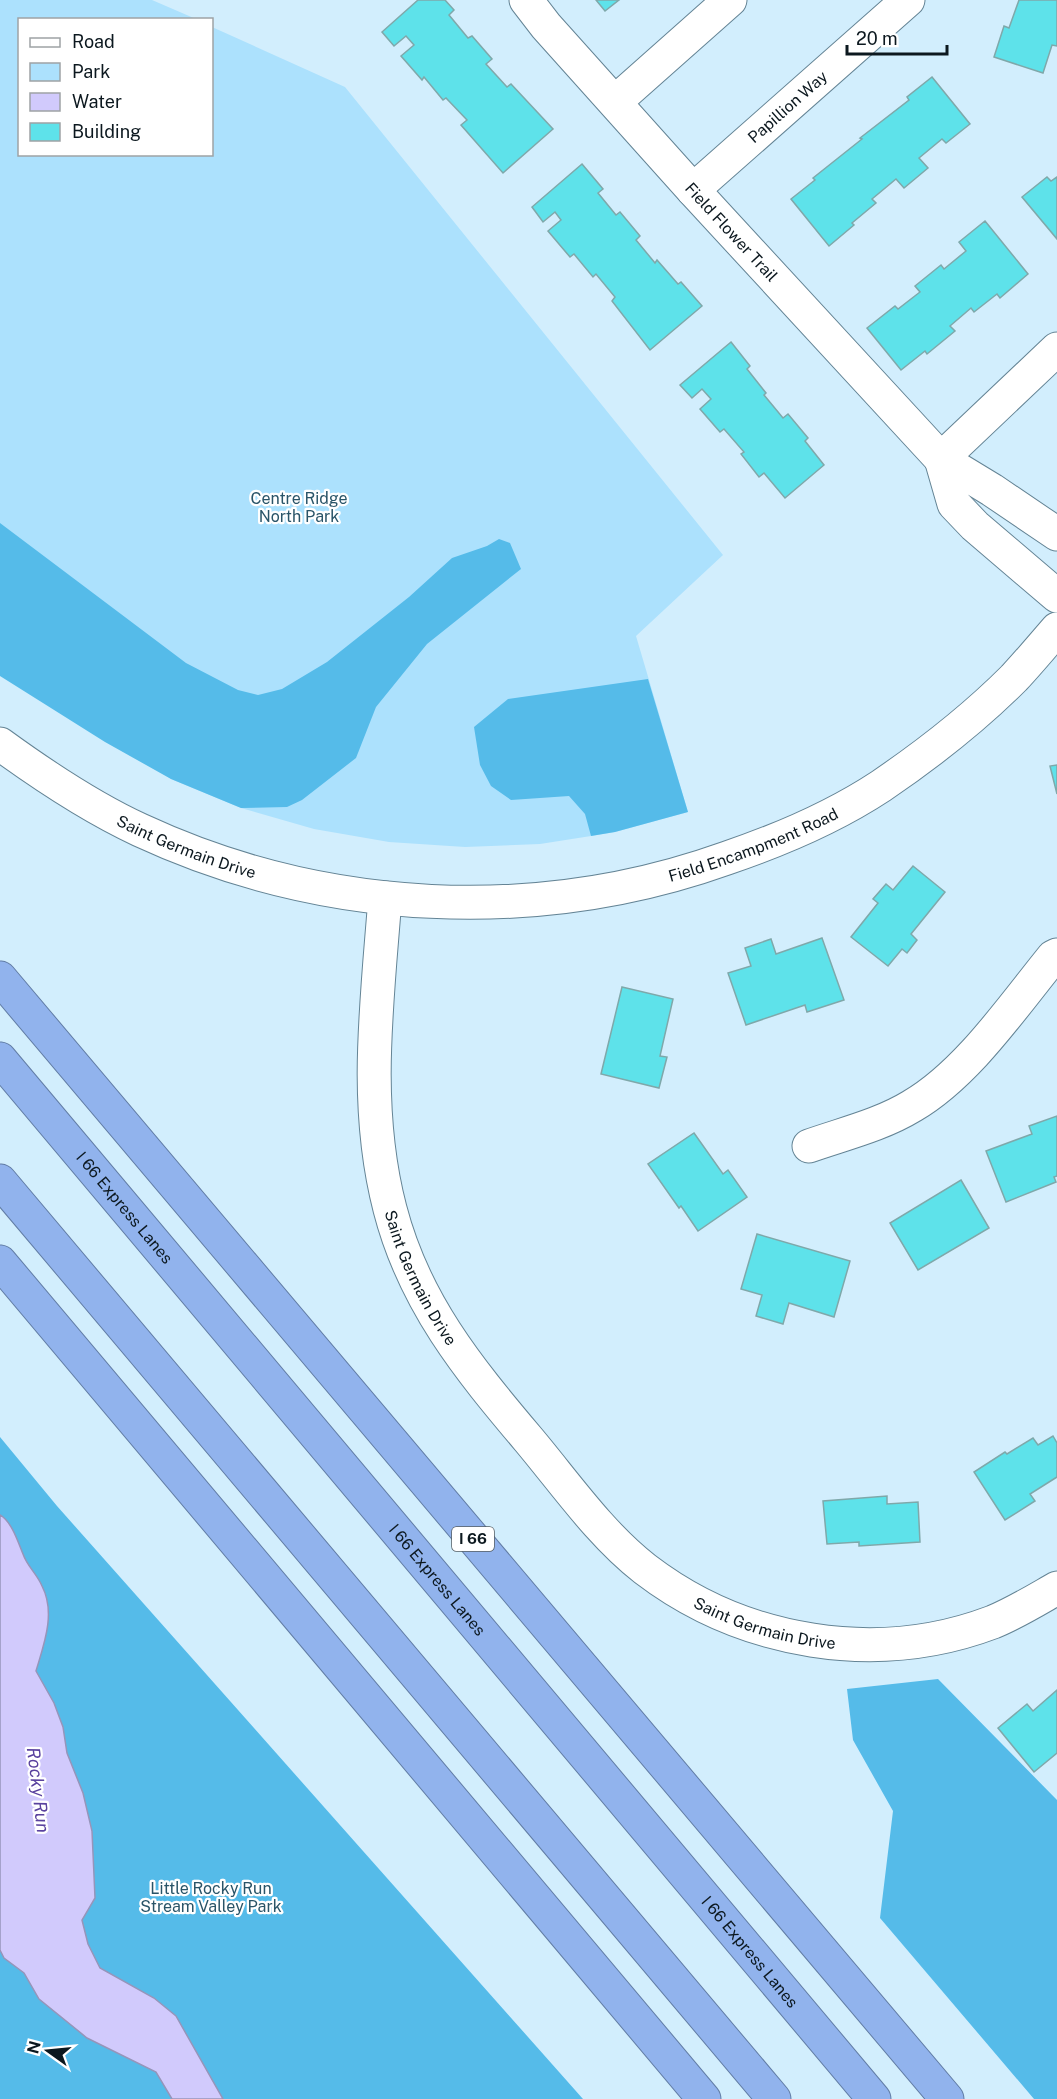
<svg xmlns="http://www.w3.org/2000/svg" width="1057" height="2099" font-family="'Public Sans',sans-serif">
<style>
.green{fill:#ace1fd}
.forest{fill:#55bbe9}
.water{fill:#d1cafc;stroke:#9695ba;stroke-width:1.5}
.building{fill:#5ee2ea;stroke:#7fa8aa;stroke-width:1.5}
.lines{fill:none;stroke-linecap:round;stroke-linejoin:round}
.minor-casing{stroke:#648495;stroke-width:35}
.highway-casing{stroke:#627da5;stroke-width:35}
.minor{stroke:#fff;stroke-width:33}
.highway{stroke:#91b3ed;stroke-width:33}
.labels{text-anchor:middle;stroke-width:4.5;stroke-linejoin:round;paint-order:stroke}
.shield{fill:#fff;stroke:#555d62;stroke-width:1.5}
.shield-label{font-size:15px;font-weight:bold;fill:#0c181f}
.street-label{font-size:16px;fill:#0c181f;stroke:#fff}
.park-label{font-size:16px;fill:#295468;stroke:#fff}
.water-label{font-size:18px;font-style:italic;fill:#59419e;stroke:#fff}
</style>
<rect width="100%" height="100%" fill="#d2eefd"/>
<!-- green -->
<path class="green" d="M0,0h152l44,19 -176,1v134h192v-127l133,60 378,468 -87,81 52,176 -73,20 -24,4 -51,8 -75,3 -76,-5 -75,-13 -73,-21 -70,-29 -171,-120z"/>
<!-- forest -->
<g class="forest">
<path d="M0,523l186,140 52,27 20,5 24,-6 45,-27 82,-65 43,-39 35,-12 12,-7 11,4 11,26 -94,75 -51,63 -20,51 -54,42 -15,7 -46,1 -70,-29 -66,-37 -105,-66z"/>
<path d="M648,679l40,133 -73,20 -24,4 -6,-22 -16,-18 -58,4 -20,-14 -11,-21 -6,-38 34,-28z"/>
<path d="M0,1437l57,69 526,593h-583z"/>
<path d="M938,1679l119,121v299h-23l-154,-181 13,-107 -40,-71 -6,-51z"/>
</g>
<!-- water -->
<path class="water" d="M0,1515c12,7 18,27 23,39 4,12 14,20 19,32 14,27 2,58 -6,85l18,32 9,24 4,26 16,40 9,38 3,67 -13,22 6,24 12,24 54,30 22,18 47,83h-51l-16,-27 -69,-34 -48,-39 -15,-26 -20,-15 -4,-8z"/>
<!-- building -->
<g class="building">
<path d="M418,0h27l9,10 -5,5 19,23 4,-2 20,23 -6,5 21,23 4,-3 42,45 -50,44 -42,-48 6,-5 -21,-22 -3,2 -19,-23 -2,3 -21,-24 13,-11 -8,-9 -12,10 -12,-14z"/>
<path d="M596,0h23l-14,11z"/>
<path d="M1019,0h38v46l-5,-1 -9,28 -49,-16 10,-31 5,2z"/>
<path d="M932,77l38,47 -24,19 -4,-4 -23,19 9,10 -24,20 -8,-9 -24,20 4,4 -24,20 2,2 -25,21 -38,-47 24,-19 -2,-2 49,-39 -2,-1 49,-38 -2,-3z"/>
<path d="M582,164l21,25 -5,4 18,22 4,-3 20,24 -4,4 19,23 2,-3 21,24 3,-2 21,24 -52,44 -38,-49 3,-4 -19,-23 -3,3 -19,-23 -4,3 -22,-26 13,-11 -6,-8 -12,10 -11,-15z"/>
<path d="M1047,177l4,4 6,-4v62l-35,-42z"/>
<path d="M985,221l43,53 -28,24 -3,-4 -23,18 -3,-4 -21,18 5,5 -28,23 -2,-3 -24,19 -34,-42 28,-22 3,3 22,-17 -5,-6 26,-21 3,4 22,-18 -7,-9z"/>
<path d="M731,342l19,24 -3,3 19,24 -2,2 19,23 5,-4 20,24 -3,3 19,24 -39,33 -21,-25 -5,4 -18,-23 3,-2 -20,-23 -4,3 -20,-23 11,-10 -9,-10 -10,9 -12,-13z"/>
<path d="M1057,765v29l-7,-28z"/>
<path d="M913,866l32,26 -34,42 6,6 -10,13 -5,-4 -14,17 -37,-29 27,-34 -5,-4 13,-15 7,6z"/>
<path d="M822,938l22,62 -37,12 -2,-7 -59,20 -18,-52 23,-7 -6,-18 26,-9 5,15z"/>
<path d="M622,987l51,12 -13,57 7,1 -8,31 -58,-14z"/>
<path d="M1057,1116v60l-3,1 2,5 -50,20 -20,-51 46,-17 -3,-8z"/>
<path d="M694,1133l29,41 5,-4 19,27 -49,34 -17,-25 -2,2 -31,-44z"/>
<path d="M961,1180l28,48 -71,42 -28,-47z"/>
<path d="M757,1234l93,27 -16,56 -45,-14 -6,21 -27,-8 6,-21 -21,-6z"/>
<path d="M1053,1436l4,7v34l-27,17 5,7 -30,19 -31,-48 31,-20 2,2 26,-16 5,7z"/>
<path d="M887,1496v8l31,-2 2,40 -61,4v-4l-32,2 -4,-43z"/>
<path d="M1057,1690v63l-23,19 -36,-44 29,-24 6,7z"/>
</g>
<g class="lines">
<defs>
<g id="minor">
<path id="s1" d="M526,0l20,26 147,164 248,269 51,31 65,44"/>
<path d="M615,102l115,-102"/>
<path id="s2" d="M693,190l215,-190"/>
<path d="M941,459l13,45 21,22 82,70"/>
<path d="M941,459l116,-110"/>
<path id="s3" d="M0,744c44,32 90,63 140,86 183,85 397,96 587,28 53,-18 107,-41 154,-72 47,-32 93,-68 133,-108 15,-16 29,-33 43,-49"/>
<path id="s4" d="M385,898c-8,105 -22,208 5,311 24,93 78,159 138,230 37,44 72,95 117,130 98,75 232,97 348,53 22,-9 43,-22 64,-34"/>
<path d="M809,1146c34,-12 72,-21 103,-40 55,-32 101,-100 141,-149l4,-2"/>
</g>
<g id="highway">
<path d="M0,978l947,1121"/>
<path id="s5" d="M0,1059l874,1040"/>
<path d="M0,1181l774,918"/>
<path d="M0,1262l704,837"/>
</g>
</defs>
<!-- minor casing -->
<use href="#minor" class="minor-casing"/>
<!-- highway casing -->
<use href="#highway" class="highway-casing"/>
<!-- minor -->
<use href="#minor" class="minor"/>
<!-- highway -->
<use href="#highway" class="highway"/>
</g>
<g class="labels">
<!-- shield labels -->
<rect class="shield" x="452" y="1527" width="42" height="24" rx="4.5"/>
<g class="shield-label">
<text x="473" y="1544">I 66</text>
</g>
<!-- street labels -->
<g class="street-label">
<text dy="6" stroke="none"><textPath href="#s2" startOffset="126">Papillion Way</textPath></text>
<text dy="6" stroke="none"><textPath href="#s1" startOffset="310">Field Flower Trail</textPath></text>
<text dy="6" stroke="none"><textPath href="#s3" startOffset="796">Field Encampment Road</textPath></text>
<text dy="6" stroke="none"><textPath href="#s3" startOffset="214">Saint Germain Drive</textPath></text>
<text dy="6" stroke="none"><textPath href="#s5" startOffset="194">I 66 Express Lanes</textPath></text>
<text dy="6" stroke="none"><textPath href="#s4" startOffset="388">Saint Germain Drive</textPath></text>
<text dy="6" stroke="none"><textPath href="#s5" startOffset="680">I 66 Express Lanes</textPath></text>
<text dy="6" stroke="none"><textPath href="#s4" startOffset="892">Saint Germain Drive</textPath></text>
<text dy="6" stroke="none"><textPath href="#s5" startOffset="1166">I 66 Express Lanes</textPath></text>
</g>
<!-- park labels -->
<g class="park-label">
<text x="299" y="504">Centre Ridge<tspan x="299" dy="18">North Park</tspan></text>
<text x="211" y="1894">Little Rocky Run<tspan x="211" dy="18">Stream Valley Park</tspan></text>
</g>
<!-- water labels -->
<g class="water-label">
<text transform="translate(38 1790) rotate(83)" y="6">Rocky Run</text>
</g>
</g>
<!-- legend -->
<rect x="18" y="18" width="195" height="138" fill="#ffffff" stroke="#9ea3a5" stroke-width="1.5"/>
<rect x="30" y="38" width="30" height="9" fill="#ffffff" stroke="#9ea3a5" stroke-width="1.5"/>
<text x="72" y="48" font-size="18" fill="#0c181f">Road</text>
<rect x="30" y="63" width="30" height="18" fill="#ace1fd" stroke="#9ea3a5" stroke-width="1.5"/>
<text x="72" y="78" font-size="18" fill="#0c181f">Park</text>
<rect x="30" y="93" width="30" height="18" fill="#d1cafc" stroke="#9ea3a5" stroke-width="1.5"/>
<text x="72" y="108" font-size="18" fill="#0c181f">Water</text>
<rect x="30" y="123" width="30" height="18" fill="#5ee2ea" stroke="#9ea3a5" stroke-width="1.5"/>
<text x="72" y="138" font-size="18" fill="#0c181f">Building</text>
<!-- north arrow -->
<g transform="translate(48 2051) rotate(285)" stroke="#ffffff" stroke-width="4.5" paint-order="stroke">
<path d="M0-4.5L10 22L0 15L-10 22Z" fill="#0c181f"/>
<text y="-9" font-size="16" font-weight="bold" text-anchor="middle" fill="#0c181f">N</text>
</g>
<!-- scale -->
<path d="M847 45v9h100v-9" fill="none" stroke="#0c181f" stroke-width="3"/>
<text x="856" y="45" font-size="18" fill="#0c181f" stroke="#ffffff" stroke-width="4.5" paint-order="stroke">20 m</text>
</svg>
